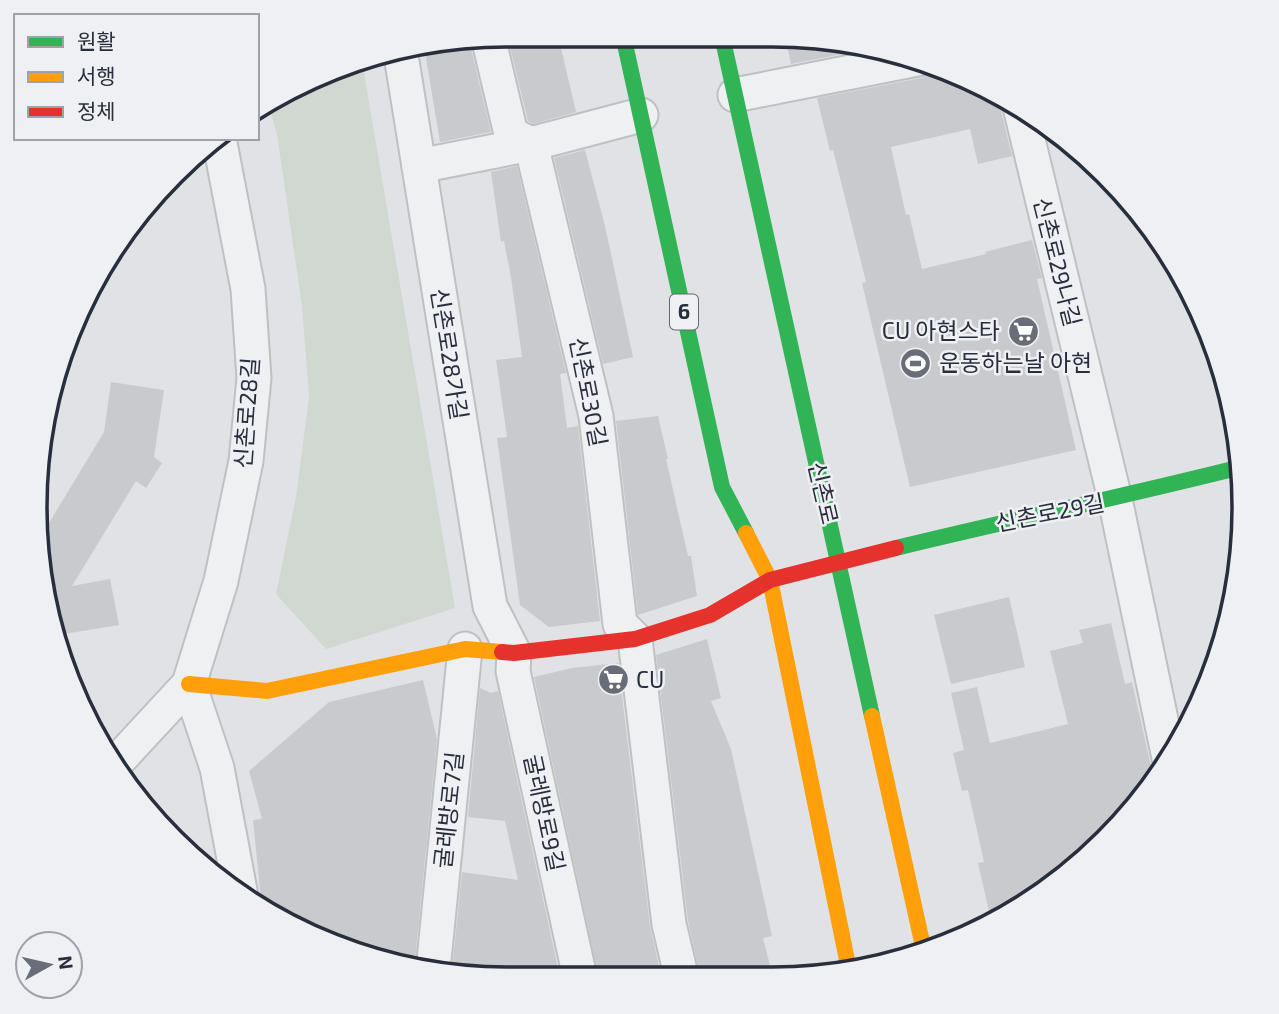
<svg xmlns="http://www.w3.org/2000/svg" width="1279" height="1014" font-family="'Exo 2','Noto Sans KR',sans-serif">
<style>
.green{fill:#d0d8d1}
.building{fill:#c9cacd}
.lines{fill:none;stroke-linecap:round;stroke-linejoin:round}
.street-casing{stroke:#bfc0c3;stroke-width:37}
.street{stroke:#eff0f2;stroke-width:33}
.fast{stroke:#30b455;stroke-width:16}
.slow{stroke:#ff9f0a;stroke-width:16}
.jam{stroke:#e5322d;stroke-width:16}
.labels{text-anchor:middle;stroke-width:5;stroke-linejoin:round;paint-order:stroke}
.shield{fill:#eef0f4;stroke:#646873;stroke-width:2}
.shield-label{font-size:21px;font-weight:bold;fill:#292e3c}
.street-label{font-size:23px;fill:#292e3c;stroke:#eef0f4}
.poi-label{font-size:23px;fill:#292e3c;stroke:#eef0f4;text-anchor:start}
.rim{fill:none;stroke:#292e3c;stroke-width:3.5}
</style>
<rect width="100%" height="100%" fill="#e1e2e5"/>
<!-- green -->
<path class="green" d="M362,61l93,547 -129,41 -50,-55 20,-97 13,-100 -7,-91 -25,-172 -10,-33z"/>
<!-- building -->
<g class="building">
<path d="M507,35h51l18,77 -43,12 -5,-3z"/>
<path d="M785,36h17l66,13 -77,15z"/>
<path d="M469,40l22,92 -51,10 -16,-96z"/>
<path d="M935,65l69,32 -3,14 11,45 -34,8 -8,-35 -79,18 15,68 3,-1 13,55 64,-15 -1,-2 47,-12 10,38 -5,1 39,171 -166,37 -48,-204 4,-1 -33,-132 -3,1 -13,-53 104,-20 9,-5z"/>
<path d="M585,150l20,76 28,131 -30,7 -49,-206z"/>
<path d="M517,166l49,207 -6,1 7,54 11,-2 22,195 -51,6 -29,-22 -23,-167 10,-1 -11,-77 26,-3 -11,-80 -7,-36 -3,1 -10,-70z"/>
<path d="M111,382l53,8 -10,67 8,6 -16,25 -10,-7 -64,105 38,-7 9,46 -61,10 -8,-46 -4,1 -6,-52 64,-106z"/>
<path d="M658,416l10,43h-2l22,97h3l6,40 -59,19 -22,-194z"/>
<path d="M1009,597l16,70 -74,17 -17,-69z"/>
<path d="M1111,623l14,61 7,-2 18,80 6,17 -10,16 -63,67 -75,54 -17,4 -13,-57 6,-1 -16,-72 -6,1 -9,-38 11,-3 -13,-57 26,-6 13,56 78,-19 -18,-73 33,-8 -4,-13z"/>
<path d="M707,639l14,59 -10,3 20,48 41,187 -9,2 10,39 -73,-1 -12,-55 -32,-266z"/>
<path d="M618,663l32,263 11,49 -63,-1 -64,-297 38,-9z"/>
<path d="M423,680l14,59 -23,231 -87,-27 -65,-34 -9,-89 9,-1 -13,-48 80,-69z"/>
<path d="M480,688l11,5 7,-2 61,282 -107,-2 10,-99 56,8 -13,-59 -37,-4z"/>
</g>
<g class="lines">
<defs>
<g id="street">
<path d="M488,37l23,97 20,10 65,272 24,208 15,15 34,285 12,51"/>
<path d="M400,49l90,557 24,47 -1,18 66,302"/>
<path d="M735,95l182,-36"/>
<path d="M1020,107l95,392 54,259"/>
<path d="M419,166l112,-22 110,-29"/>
<path d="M189,684l28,84 24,128"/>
<path d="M114,765l75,-81 32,-103 25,-120 8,-83 -6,-89 -29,-151"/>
<path d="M433,970l32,-321"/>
</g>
</defs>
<!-- street casing -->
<use href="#street" class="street-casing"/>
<!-- street -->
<use href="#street" class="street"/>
<!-- fast -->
<g class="fast">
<path d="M623,35l99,452 24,46"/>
<path d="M722,36l150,680"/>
<path d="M896,548c115,-28 230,-52 345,-81"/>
</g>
<!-- slow -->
<g class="slow">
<path d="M746,533l24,47 79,390"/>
<path d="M189,684l78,7 198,-42 37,3"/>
<path d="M872,716l52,235"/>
</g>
<!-- jam -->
<path class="jam" d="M502,652l12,1 121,-14 75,-24 60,-35 126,-32"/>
</g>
<!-- icons -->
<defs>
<symbol id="supermarket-disc" viewBox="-11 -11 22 22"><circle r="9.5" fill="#696d77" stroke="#eef0f4"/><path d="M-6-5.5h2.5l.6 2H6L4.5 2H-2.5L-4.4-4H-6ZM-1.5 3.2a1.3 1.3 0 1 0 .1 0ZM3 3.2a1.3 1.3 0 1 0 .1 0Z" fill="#fff"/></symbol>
<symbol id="stadium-disc" viewBox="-11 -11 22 22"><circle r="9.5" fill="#696d77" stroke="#eef0f4"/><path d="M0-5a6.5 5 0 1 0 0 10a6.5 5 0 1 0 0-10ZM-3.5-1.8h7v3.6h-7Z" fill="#fff"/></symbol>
</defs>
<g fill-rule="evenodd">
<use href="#supermarket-disc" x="1006" y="314" width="35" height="35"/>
<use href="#stadium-disc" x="898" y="346" width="35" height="35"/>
<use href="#supermarket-disc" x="596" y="662" width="35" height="35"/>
</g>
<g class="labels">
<!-- shield labels -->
<rect class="shield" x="670" y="294.5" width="28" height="35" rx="5"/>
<g class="shield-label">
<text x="684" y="319">6</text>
</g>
<!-- street labels -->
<g class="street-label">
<text transform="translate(1057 262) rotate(76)" y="8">신촌로29나길</text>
<text transform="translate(449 354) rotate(81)" y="8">신촌로28가길</text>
<text transform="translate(588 392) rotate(79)" y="8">신촌로30길</text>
<text transform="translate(247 413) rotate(-86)" y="8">신촌로28길</text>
<text transform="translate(823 493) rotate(77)" y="8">신촌로</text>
<text transform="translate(1050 513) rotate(-11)" y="8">신촌로29길</text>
<text transform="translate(449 810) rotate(-84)" y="8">굴레방로7길</text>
<text transform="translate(544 813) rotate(78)" y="8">굴레방로9길</text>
</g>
<!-- poi labels -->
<g class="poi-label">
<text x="1000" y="339" text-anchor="end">CU 아현스타</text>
<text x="939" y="371">운동하는날 아현</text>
<text x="636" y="688">CU</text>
</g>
</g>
<!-- crop -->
<path d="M0 0H1279V1014H0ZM507 47H772A460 460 0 0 1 1232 507V507A460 460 0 0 1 772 967H507A460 460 0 0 1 47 507V507A460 460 0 0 1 507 47Z" fill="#eef0f4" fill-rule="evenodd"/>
<path class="rim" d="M507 47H772A460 460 0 0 1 1232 507V507A460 460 0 0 1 772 967H507A460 460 0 0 1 47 507V507A460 460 0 0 1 507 47Z"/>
<!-- legend -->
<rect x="14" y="14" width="245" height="126" fill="#eef0f4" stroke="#9fa2aa" stroke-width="2"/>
<rect x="28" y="37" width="35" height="10" fill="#30b455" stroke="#9fa2aa" stroke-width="2"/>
<text x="77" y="49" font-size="21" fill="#292e3c">원활</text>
<rect x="28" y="72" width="35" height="10" fill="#ff9f0a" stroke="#9fa2aa" stroke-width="2"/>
<text x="77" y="84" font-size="21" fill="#292e3c">서행</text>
<rect x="28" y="107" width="35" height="10" fill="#e5322d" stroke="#9fa2aa" stroke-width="2"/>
<text x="77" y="119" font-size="21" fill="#292e3c">정체</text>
<!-- north arrow -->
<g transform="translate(49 965) rotate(82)"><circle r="33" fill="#eef0f4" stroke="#9fa2aa" stroke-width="2"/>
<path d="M0-5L12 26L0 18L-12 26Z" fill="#696d77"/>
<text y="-10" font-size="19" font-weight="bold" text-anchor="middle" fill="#292e3c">N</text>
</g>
</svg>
